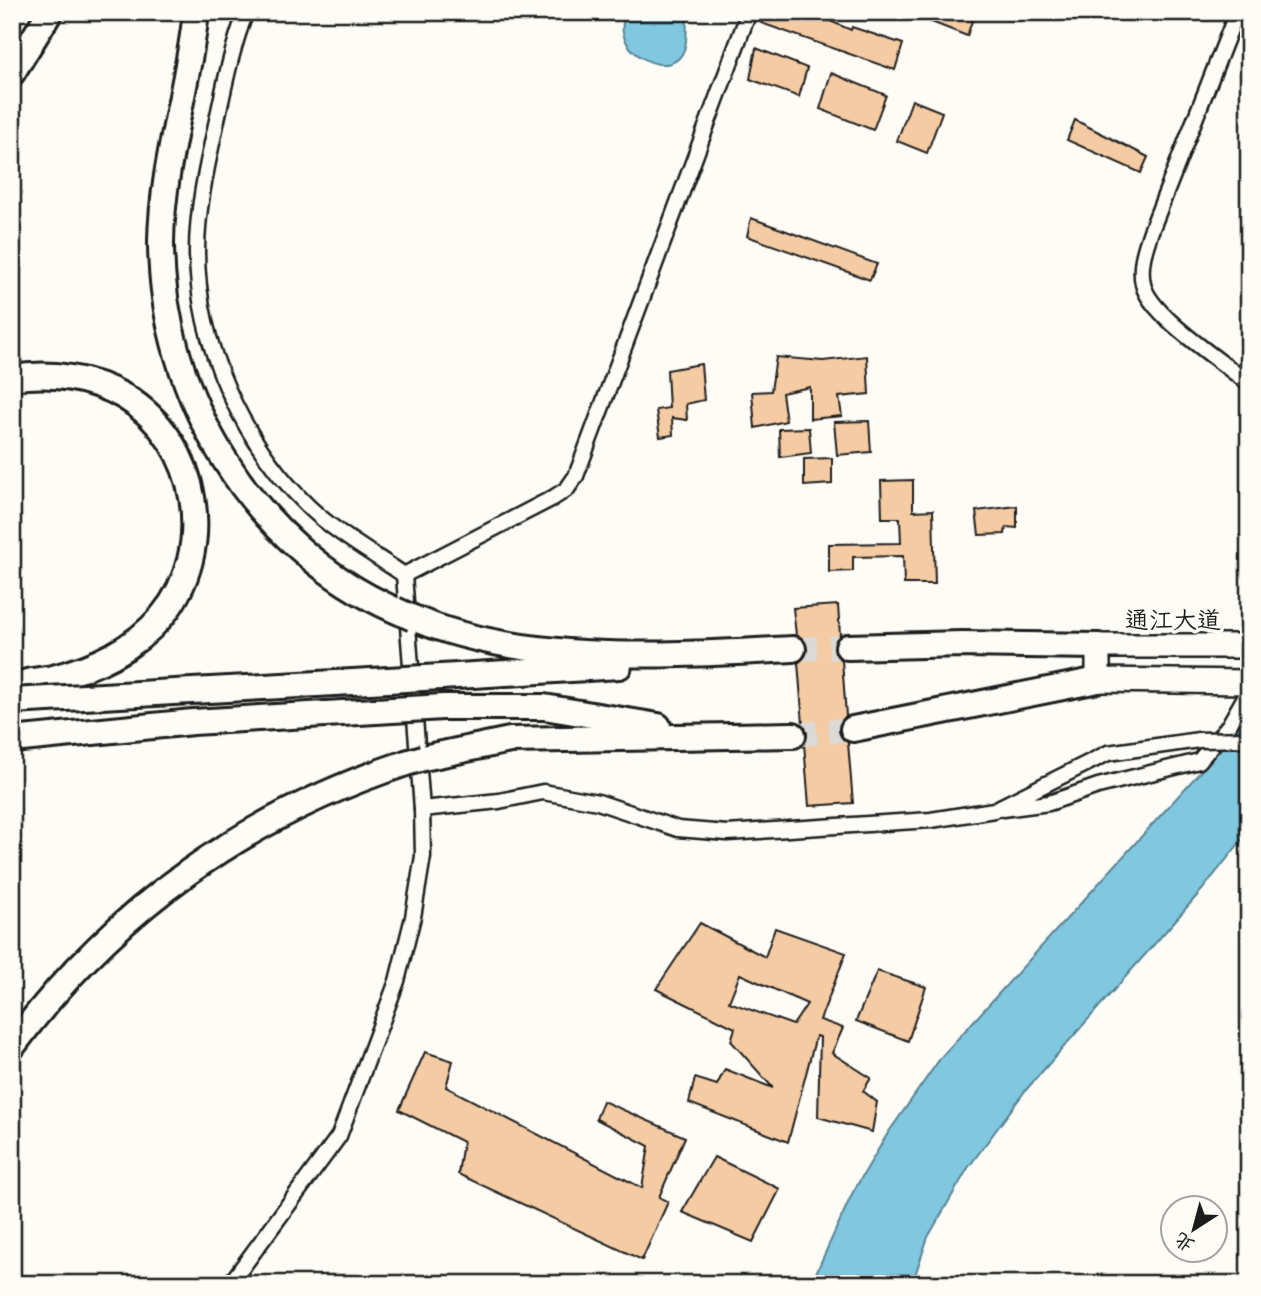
<svg xmlns="http://www.w3.org/2000/svg" width="1261" height="1296" font-family="Sriracha,'LXGW WenKai TC',sans-serif">
<style>
.water{fill:#80c7e0;stroke:#588392;stroke-width:2}
.building{fill:#f4cba3;stroke:#1c1c1c;stroke-width:2;fill-rule:evenodd}
.lines{fill:none;stroke-linecap:round;stroke-linejoin:round}
.motorway-tunnel{stroke:#dbdad6;stroke-width:24;stroke-dasharray:24 12;stroke-linecap:butt}
.minor-casing{stroke:#1c1c1c;stroke-width:19}
.trunk-casing{stroke:#1c1c1c;stroke-width:28}
.motorway-casing{stroke:#1c1c1c;stroke-width:30}
.minor{stroke:#fdfcf7;stroke-width:14}
.trunk{stroke:#fdfcf7;stroke-width:23}
.motorway{stroke:#fdfcf7;stroke-width:24}
.minor-bridge-casing{stroke:#1c1c1c;stroke-width:19;stroke-linecap:butt}
.motorway-bridge-casing{stroke:#1c1c1c;stroke-width:30;stroke-linecap:butt}
.minor-bridge{stroke:#fdfcf7;stroke-width:14}
.motorway-bridge{stroke:#fdfcf7;stroke-width:24}
.labels{text-anchor:middle;stroke-width:7;stroke-linejoin:round;paint-order:stroke}
.street-label{font-size:24px;fill:#1c1c1c;stroke:#fdfcf7}
</style>
<rect width="100%" height="100%" fill="#fdfcf7"/>
<filter id="ink" filterUnits="userSpaceOnUse"><feTurbulence type="fractalNoise" baseFrequency=".0143" numOctaves="2"/><feDisplacementMap in="SourceGraphic" scale="14" xChannelSelector="R" yChannelSelector="G"/><feConvolveMatrix kernelMatrix="1 2 1 2 8 2 1 2 1" color-interpolation-filters="sRGB"/></filter>
<g filter="url(#ink)">
<!-- water -->
<g class="water">
<path d="M628,12h59c-1,11 1,29 -3,38 -14,36 -81,-4 -56,-38z"/>
<path d="M1249,706v125l-47,59 -177,201 -57,77 -40,69 -16,47h-101l42,-92 35,-59 54,-77 278,-306z"/>
</g>
<!-- building -->
<g class="building">
<path d="M765,12h44l42,18 1,-3 51,17 -8,26 -134,-47z"/>
<path d="M906,12h69l-8,24z"/>
<path d="M756,48l51,20 -8,29 -49,-18z"/>
<path d="M831,73l55,22 -13,35 -53,-21z"/>
<path d="M912,100l30,12 -15,41 -30,-12z"/>
<path d="M1075,120l73,37 -7,16 -74,-33z"/>
<path d="M751,218l126,46 -7,16 -123,-44z"/>
<path d="M867,356l2,38 -30,3 3,19 -32,3v-32l-28,6 4,28 -31,7 -3,-36 19,-1 5,-34 47,4z"/>
<path d="M701,364l3,36 -18,4 1,16 -15,-2 1,17 -13,2 -4,-27 13,-2 -2,-38z"/>
<path d="M869,421l2,31 -34,3 -3,-33z"/>
<path d="M809,428l2,25 -31,4 -1,-28z"/>
<path d="M832,458v26l-28,2v-27z"/>
<path d="M913,480v31l20,-1 2,74h-31l-1,-28 -50,1v14l-24,1v-28l72,-1 -1,-25h-18l-1,-37z"/>
<path d="M1017,506v22l-11,-1 -1,7 -26,1 -3,-24z"/>
<path d="M838,605l2,30 -7,13 9,12 4,56 -7,8 -1,7 10,12 5,60 -44,3 -5,-62 4,-10 -5,-10 -5,-61 8,-7 2,-8 -3,-8 -9,-5 -3,-27z"/>
<path d="M700,923l65,34 10,-29 71,25 -26,67 23,8 -11,25 39,25 -8,13 14,11 -5,30 -54,-15 2,-80 -4,-1 -28,106 -99,-39 6,-25 22,7 8,-16 48,19 -42,-47 4,-13 -79,-39zM740,974l67,30 -14,21 -64,-23z"/>
<path d="M877,971l49,16 -18,54 -52,-20z"/>
<path d="M425,1052l28,9 -7,26 196,101 7,-42 -53,-27 7,-18 82,36 -26,60 9,5 -26,58 -184,-86 5,-32 -64,-32z"/>
<path d="M714,1157l66,32 -27,53 -71,-30z"/>
</g>
<g class="lines">
<!-- motorway-tunnel -->
<g class="motorway-tunnel">
<path d="M793,649l55,-2"/>
<path d="M793,735l60,-6"/>
</g>
<defs>
<g id="minor">
<path d="M246,12c-14,35 -21,71 -29,108 -9,42 -20,87 -20,131 0,93 45,191 112,256 27,26 63,46 95,68l149,-77 14,-9 9,-13 173,-464"/>
<path d="M1237,12l-86,219c-6,18 -12,34 -8,53 6,31 80,78 106,100"/>
<path d="M422,809l77,-8 44,-9 55,10 80,27 49,4 204,-13 63,-10 114,-57 91,-13"/>
<path d="M1003,809l46,-6 49,-17 101,-25 30,-36 20,-35"/>
<path d="M230,1284l109,-148 58,-155 16,-64 10,-61 -1,-47 -18,-234"/>
</g>
<path id="trunk" d="M1249,646h-151v34l151,2"/>
<g id="motorway">
<path d="M196,12c-8,77 -34,152 -35,230 0,154 93,306 234,368"/>
<path d="M12,73l38,-61"/>
<path d="M12,378c38,-6 79,-1 113,19 75,45 92,153 37,219 -29,34 -67,51 -109,62 -14,3 -28,2 -41,10"/>
<path d="M413,618c114,48 259,37 380,31"/>
<path d="M848,647l114,-3 136,2"/>
<path d="M441,677l178,-11"/>
<path d="M443,707h101l114,19"/>
<path d="M853,729l245,-49"/>
<path d="M423,758l87,-18 283,-5"/>
<path d="M12,1047c99,-136 235,-232 394,-284"/>
</g>
</defs>
<!-- minor casing -->
<use href="#minor" class="minor-casing"/>
<!-- trunk casing -->
<use href="#trunk" class="trunk-casing"/>
<!-- motorway casing -->
<use href="#motorway" class="motorway-casing"/>
<!-- minor -->
<use href="#minor" class="minor"/>
<!-- trunk -->
<use href="#trunk" class="trunk"/>
<!-- motorway -->
<use href="#motorway" class="motorway"/>
<defs>
<path id="minor-bridge" d="M1199,740l50,-1"/>
<g id="motorway-bridge">
<path d="M395,610l18,8"/>
<path d="M12,701l429,-24"/>
<path d="M12,740l181,-18 250,-15"/>
<path d="M406,763l17,-5"/>
</g>
</defs>
<!-- minor-bridge casing -->
<use href="#minor-bridge" class="minor-bridge-casing"/>
<!-- motorway-bridge casing -->
<use href="#motorway-bridge" class="motorway-bridge-casing"/>
<!-- minor-bridge -->
<use href="#minor-bridge" class="minor-bridge"/>
<!-- motorway-bridge -->
<use href="#motorway-bridge" class="motorway-bridge"/>
</g>
</g>
<g class="labels">
<!-- street labels -->
<g class="street-label">
<text x="1173" y="628">通江大道</text>
</g>
</g>
<!-- margin -->
<rect width="1261" height="1296" fill="none" stroke="#fdfcf7" stroke-width="42"/>
<rect x="21" y="21" width="1219" height="1254" fill="none" stroke="#1c1c1c" stroke-width="2.5" filter="url(#ink)"/>
<!-- north arrow -->
<g transform="translate(1194 1229) rotate(216)"><circle r="33" fill="#fdfcf7" stroke="#a3a29f" stroke-width="2"/>
<path d="M0-5L12 26L0 18L-12 26Z" fill="#1c1c1c"/>
<text y="-10" font-size="19" font-weight="bold" text-anchor="middle" fill="#1c1c1c">北</text>
</g>
</svg>
